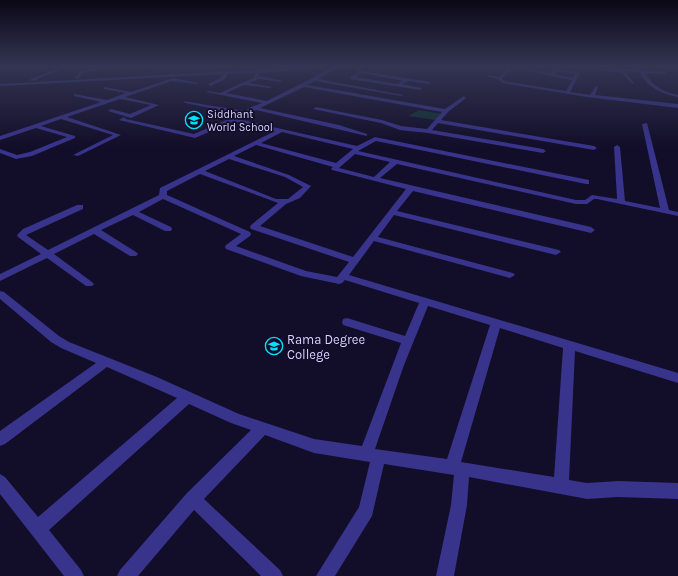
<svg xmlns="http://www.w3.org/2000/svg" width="678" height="576" font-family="Karla,sans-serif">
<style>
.green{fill:#0f3232}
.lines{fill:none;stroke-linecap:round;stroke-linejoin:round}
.minor{fill:#38338b;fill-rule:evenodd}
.labels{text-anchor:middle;stroke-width:3.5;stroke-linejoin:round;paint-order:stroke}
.far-poi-label{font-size:11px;fill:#d9d3ff;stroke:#120d28;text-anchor:start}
.poi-label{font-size:13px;fill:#d9d3ff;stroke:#120d28;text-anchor:start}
</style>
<rect width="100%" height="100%" fill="#120d28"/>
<!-- green -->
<path class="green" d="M419,110l23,4 -6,6 -28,-4z"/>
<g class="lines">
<!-- minor -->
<g class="minor">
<path d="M63,66h6l-36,15 -4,-1z"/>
<path d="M96,66l4,1 -3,1 73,-2 -80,5 -7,2 -5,6 -4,-1 7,-7z"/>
<path d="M317,66l6,1 -21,3 -43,3v3l24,5 -2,1 -22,-3 -10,4 23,4 -2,1 -26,-3 -18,8 41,8 65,-33h-4v-2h37l-6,1 3,4 69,11 -2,2 -21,-3 -6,3 20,4 -2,2 -70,-11v-2l9,-5 -4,-5 -18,1 -19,11 85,16 -2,1 -86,-15 -7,4 137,24 19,-13 2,2 -18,14 -7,8 153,26 3,2 -3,2 -156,-27 -6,7 111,19 3,2 -3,2 -115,-20 -28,-3 -19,-7 -68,-14 3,-2 66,13 19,6 26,3 15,-17 -138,-25 -44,21 79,17 28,9v2l-111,-26 -18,9 119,27 18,-9 214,43v4h-3l-210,-43 -18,10 218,49h9l7,-5 25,4 -3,-52 3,-2 3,2 5,54 35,7 -18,-84 5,-1 22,87 9,2v4l-81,-17h-3l-7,5h-11l-179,-40 -17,14 211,49 4,3 -4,3 -178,-42 -16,20 162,39 2,2 -5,3 -162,-40 -16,22 135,36 2,2 -5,3 -136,-37 -25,34 329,98v10l-103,-32 -6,129 18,3 31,-2 60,2v16l-60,-2 -31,2 -118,-22 -2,28 -13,71h-18l15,-71 3,-30 -70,-11 -12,52 -37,60h-19l43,-69 11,-45 -56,-9 -49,-18 -61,64 76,71 3,6h-22l-67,-66 -56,66h-21l3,-6 67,-77 64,-63 -20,-7 -42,-19 -140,126 32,40 3,6h-20l-64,-82v-20l5,3 33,40 139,-119 -70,-31 -102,77 -5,2v-15l96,-68 -35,-15 -10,-6 -51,-43v-8l4,1 55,44 10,6 88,35 82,37 75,25 48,7 39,-103 -58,-18 -1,-3 1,-3 4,-1 58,18 14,-33 -74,-23 -3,3 -3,1 -38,-8 -75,-27 -1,-2 1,-2 15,-11 -78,-35 -24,13 32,15 1,2 -1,2h-6l-32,-16 -32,15 35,22 2,2 -2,2h-6l-36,-22 -40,20 38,28 2,2 -2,2h-6l-39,-28 -47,23v-7l41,-20 -23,-17 -1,-2 6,-6 54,-24h6v4l-57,26 22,15 111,-55 1,-7 115,-57 -41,-10 -39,17 -76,-18 5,-3 2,2 68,15 46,-20 -55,-11 -2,-2 62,10 6,-4 11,-4 -56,-11 2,-1 12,2 35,-16v-4l-27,1 -4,6 -14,6 -2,-2 12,-6 4,-4 -224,12v-2zM362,73l41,8 -6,3 -41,-7zM282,132l71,17 -17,14 -75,-20zM256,145l77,22 -2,2 1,1 74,19 -53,68 -93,-31 26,-22 14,-6 11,-12 -22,-11 -55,-19zM355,154l35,8 -16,15 -35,-9zM229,159l56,18 18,10 -15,12h-12l-71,-28zM200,174l78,29 -27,22 -1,2 1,2 98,33 -12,15 -31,-6 -70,-25 14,-10 1,-2 -1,-2 -83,-37v-4zM428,306l62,19 -43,134 -72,-10 29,-84zM500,328l63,20 -9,129 -93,-15z"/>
<path d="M449,66h6l1,1 -2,1z"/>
<path d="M482,66h5l-5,3 -2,-1z"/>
<path d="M508,66l41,7 6,-4 23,3 2,1 -10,19 20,3 6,-9 2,1 -3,8 83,9v4l-91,-11 -85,-14 -4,-4 -12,-3 2,-1 11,2 11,-10zM514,68l58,12 -6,11 -62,-10 -2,-3zM556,71l19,3 -2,4 -19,-4z"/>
<path d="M568,66l51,4 -1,-1 2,-1 46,4 -1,2 -20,-1c7,13 19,19 33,22v2c-16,-3 -30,-9 -38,-24l-16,-2 10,12 -2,1 -10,-11z"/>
<path d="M173,78l26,5 -2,1 -25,-3 -47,16 34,8 -28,13 -23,-7 3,-2 19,5 21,-9 -31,-6 -53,18 54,18 -43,21 -5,-1 40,-20 -52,-16 -20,7 34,10v2l-43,18 -16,3 -16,-6v-4l17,6 13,-3 37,-15 -31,-9 -36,12v-4l101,-34 -27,-6v-2l33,6 19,-7 -22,-4v-2l27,5z"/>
</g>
</g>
<!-- sky -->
<linearGradient id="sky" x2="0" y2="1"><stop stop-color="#0a0716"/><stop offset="0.45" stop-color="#333553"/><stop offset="1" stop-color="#333553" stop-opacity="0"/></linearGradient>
<rect width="678" height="147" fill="url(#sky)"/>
<!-- icons -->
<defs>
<symbol id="school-ring" viewBox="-11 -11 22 22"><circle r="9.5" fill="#120d28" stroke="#00e1fe" stroke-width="1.5"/><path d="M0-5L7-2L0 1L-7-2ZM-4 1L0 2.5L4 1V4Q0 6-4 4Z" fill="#00e1fe"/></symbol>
<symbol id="university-ring" viewBox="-11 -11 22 22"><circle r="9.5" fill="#120d28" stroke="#00e1fe" stroke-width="1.5"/><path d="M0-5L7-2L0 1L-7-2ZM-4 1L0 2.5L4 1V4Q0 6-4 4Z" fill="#00e1fe"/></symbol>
</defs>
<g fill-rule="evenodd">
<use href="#school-ring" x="184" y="110" width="20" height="20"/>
<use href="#university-ring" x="264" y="336" width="20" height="20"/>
</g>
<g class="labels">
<!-- far-poi labels -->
<g class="far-poi-label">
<text x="207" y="118">Siddhant<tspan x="207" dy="13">World School</tspan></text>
</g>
<!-- poi labels -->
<g class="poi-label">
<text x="287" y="344">Rama Degree<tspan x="287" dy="15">College</tspan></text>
</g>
</g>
</svg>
